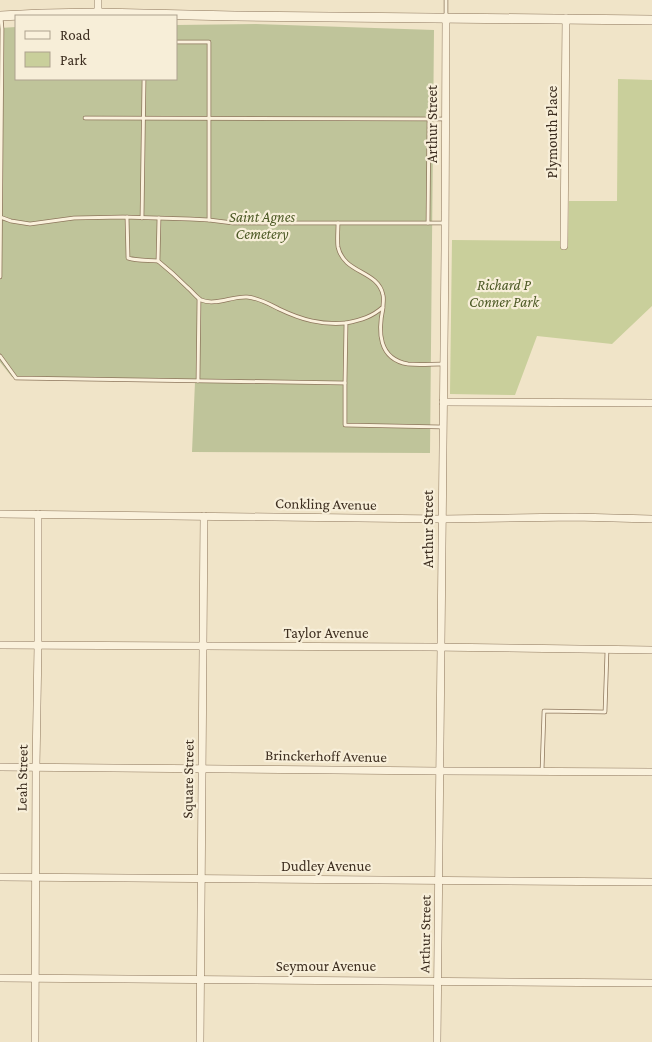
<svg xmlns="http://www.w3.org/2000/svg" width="652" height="1042" font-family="'Crimson Pro',serif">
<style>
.green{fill:#c9cf9b}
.cemetery{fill:#bfc49a}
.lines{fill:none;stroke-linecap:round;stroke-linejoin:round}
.service-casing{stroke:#8d765c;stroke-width:4.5}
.minor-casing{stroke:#8d765c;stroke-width:8}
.tertiary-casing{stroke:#8d765c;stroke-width:10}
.service{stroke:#faf1dc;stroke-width:3}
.minor{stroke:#faf1dc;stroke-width:7}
.tertiary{stroke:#faf1dc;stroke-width:9}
.labels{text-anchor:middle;stroke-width:4.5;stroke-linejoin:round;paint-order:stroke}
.street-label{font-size:15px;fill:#3d2e20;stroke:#f7eed8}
.park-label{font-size:15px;font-style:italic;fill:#4d5a26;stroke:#f7eed8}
</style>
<rect width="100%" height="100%" fill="#f0e4c8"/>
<!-- green -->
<path class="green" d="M618,79l34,1v226l-40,38 -75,-8 -22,59 -65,-1 2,-154 116,1 1,-40h48z"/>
<!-- cemetery -->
<path class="cemetery" d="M256,24l178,6 -4,423 -238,-1 3,-70 -183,-5 -12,-15v-334l16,-1v52h160v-54z"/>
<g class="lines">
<defs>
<g id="service">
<path d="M446,16v-16"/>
<path d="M176,42h33v178"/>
<path d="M85,118l360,1"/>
<path d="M0,217l11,4 19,3 44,-6 49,-1 67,2 19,1 24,3h105"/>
<path d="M127,217l1,41c10,3 20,2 30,3"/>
<path d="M142,218l2,-139"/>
<path d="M159,218l-1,43c10,8 20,17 29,26 5,4 9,10 14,13 14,6 31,-4 46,-3 12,1 22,7 32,12 23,11 42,16 67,14"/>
<path d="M428,223l1,-104"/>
<path d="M0,277l2,-248 -1,-12"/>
<path d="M383,308c-5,23 -5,51 25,56 11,1 24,0 35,0"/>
<path d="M0,356l16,22 329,5 1,-60c15,-3 26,-6 37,-16 0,-4 1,-8 0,-12 -5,-25 -39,-21 -45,-48 -1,-7 0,-16 0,-24h107"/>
<path d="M198,381l1,-82"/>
<path d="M345,383v42l98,2"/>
<path d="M542,771l2,-60 61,1 2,-62"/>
</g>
<g id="minor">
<path d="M98,0v13"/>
<path d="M564,246l2,-228"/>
<path d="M443,402l209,1"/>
<path d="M0,514l442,5 133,-2 77,2"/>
<path d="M0,645l430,2 222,3"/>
<path d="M0,767l440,4 212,1"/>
<path d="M0,877l652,5"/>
<path d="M0,978l652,5"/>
<path d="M35,1042l1,-275 2,-122v-131"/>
<path d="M200,1042l4,-526"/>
<path d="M437,1042l8,-792 1,-233"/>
</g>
<path id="tertiary" d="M0,16l42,-2 56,-1 137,3 417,4"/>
</defs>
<!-- service casing -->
<use href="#service" class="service-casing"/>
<!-- minor casing -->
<use href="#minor" class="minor-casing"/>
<!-- tertiary casing -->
<use href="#tertiary" class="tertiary-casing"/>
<!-- service -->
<use href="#service" class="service"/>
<!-- minor -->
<use href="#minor" class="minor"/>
<!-- tertiary -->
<use href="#tertiary" class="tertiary"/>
</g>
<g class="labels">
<!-- street labels -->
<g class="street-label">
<text transform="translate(432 124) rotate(-90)" y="5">Arthur Street</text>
<text transform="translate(552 132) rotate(-90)" y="5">Plymouth Place</text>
<text transform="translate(326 504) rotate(1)" y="5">Conkling Avenue</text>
<text transform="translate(428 529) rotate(-90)" y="5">Arthur Street</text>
<text x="326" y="638">Taylor Avenue</text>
<text transform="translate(326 756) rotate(1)" y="5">Brinckerhoff Avenue</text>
<text transform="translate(22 778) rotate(-89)" y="5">Leah Street</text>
<text transform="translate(188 779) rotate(-89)" y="5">Square Street</text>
<text x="326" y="871">Dudley Avenue</text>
<text transform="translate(425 934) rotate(-89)" y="5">Arthur Street</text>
<text x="326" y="971">Seymour Avenue</text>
</g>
<!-- park labels -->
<g class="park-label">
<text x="262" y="222">Saint Agnes<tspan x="262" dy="17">Cemetery</tspan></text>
<text x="504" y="290">Richard P<tspan x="504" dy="17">Conner Park</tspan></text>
</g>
</g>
<!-- legend -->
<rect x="15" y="15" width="162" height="65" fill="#f7eed8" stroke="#ada18e"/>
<rect x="25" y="31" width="25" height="8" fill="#faf1dc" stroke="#ada18e"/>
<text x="60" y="40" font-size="15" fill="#3d2e20">Road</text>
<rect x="25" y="52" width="25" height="15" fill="#c9cf9b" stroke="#ada18e"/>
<text x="60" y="65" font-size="15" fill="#3d2e20">Park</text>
</svg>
